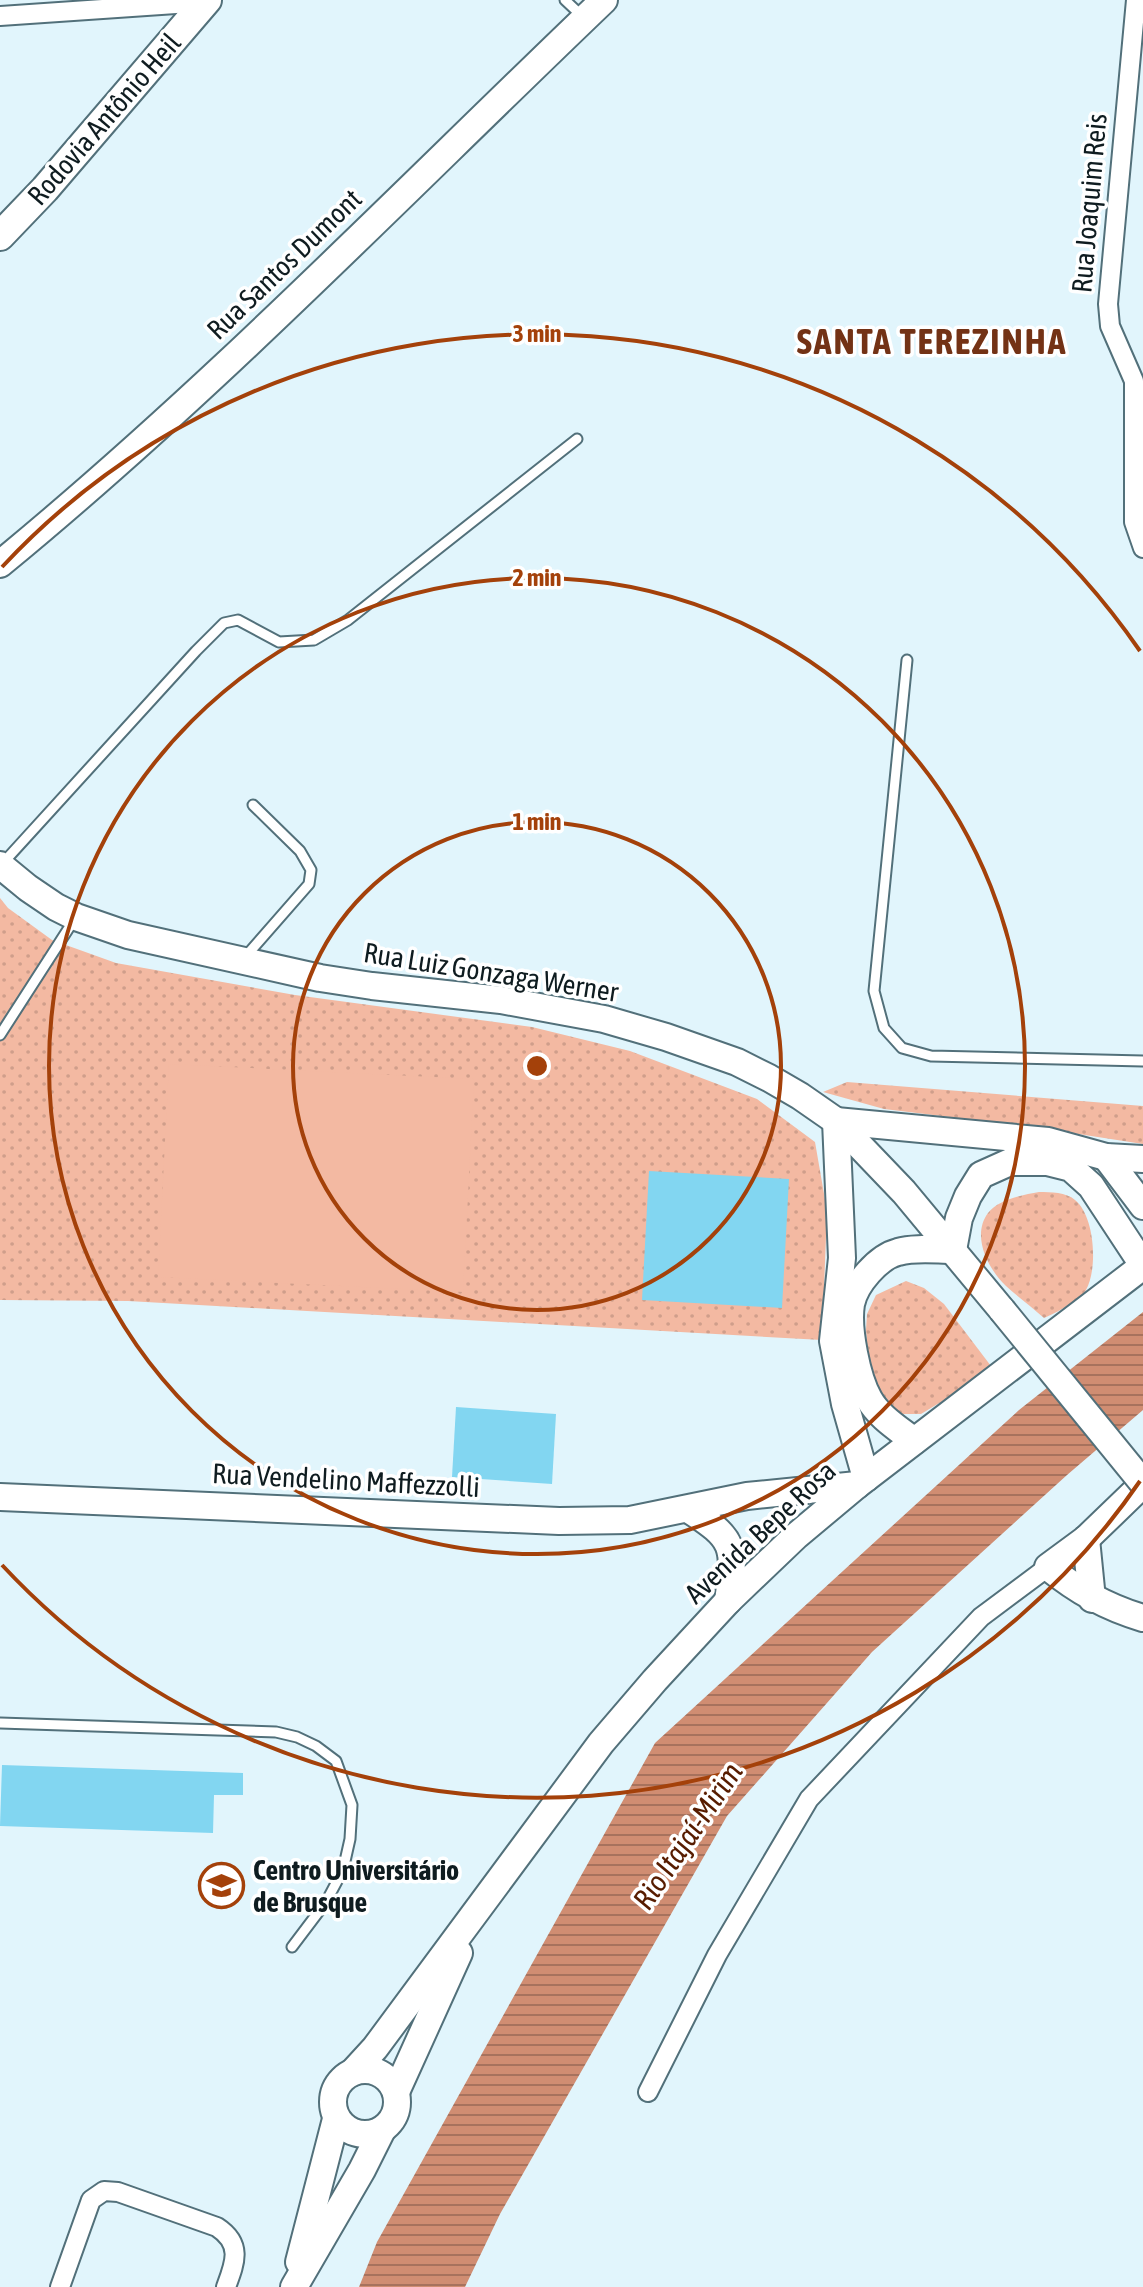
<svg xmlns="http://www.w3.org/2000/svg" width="1143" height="2287" font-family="'Asap Condensed',sans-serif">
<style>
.green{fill:url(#green-dots)}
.pitch{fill:#f3b9a2}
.water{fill:url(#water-rules)}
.building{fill:#82d6f1}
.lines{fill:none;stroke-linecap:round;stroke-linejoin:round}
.lane-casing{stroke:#52707a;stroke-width:13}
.street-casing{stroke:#52707a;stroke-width:22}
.secondary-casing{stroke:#52707a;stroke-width:30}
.primary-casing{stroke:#52707a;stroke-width:32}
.lane{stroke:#fff;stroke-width:9}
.street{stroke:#fff;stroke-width:18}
.secondary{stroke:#fff;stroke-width:26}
.primary{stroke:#fff;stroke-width:28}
.secondary-bridge-casing{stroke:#52707a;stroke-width:30;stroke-linecap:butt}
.secondary-bridge{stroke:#fff;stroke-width:26}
.ring{fill:none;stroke:#a4410a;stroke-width:4}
.labels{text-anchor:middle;stroke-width:7;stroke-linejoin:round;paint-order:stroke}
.street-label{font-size:28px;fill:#0f1c20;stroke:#fff}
.poi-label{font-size:28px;font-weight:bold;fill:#0f1c20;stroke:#fff;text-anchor:start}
.water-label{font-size:30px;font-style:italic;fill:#571c00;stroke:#fff}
.district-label{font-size:36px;font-weight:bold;letter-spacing:2px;fill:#733215;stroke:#fff}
.centre{fill:#a4410a;stroke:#fff;stroke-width:4}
.ring-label{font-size:24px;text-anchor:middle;font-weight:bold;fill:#a4410a;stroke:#fff;stroke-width:7;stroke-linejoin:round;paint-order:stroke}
</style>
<defs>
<pattern id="green-dots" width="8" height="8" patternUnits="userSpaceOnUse" patternTransform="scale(2)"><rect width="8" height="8" fill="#f3b9a2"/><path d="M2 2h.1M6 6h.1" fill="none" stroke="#cf9e8b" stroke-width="1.8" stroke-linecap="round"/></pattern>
<pattern id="water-rules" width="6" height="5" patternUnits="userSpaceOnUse" patternTransform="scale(2)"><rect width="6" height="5" fill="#d08d72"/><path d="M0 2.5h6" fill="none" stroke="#a7725d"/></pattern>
</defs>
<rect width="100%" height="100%" fill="#e1f5fc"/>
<!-- green -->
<g class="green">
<path d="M0,898l8,10 44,32 64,23 179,32 237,32 98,24 127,48 58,43 12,69 -5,129 -694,-39 -128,-1z"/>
<path d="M847,1082l296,24v38l-110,-17 -149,-18 -61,-17z"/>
<path d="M1039,1192c12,0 27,0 36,8 20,16 23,69 11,90 -7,11 -30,23 -42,28 -12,-11 -26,-21 -38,-32 -18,-17 -35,-50 -18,-73 11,-14 35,-18 51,-21z"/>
<path d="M906,1281l18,7 20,16 50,66 -73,44h-19l-22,-14 -11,-33 -3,-37 1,-16 9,-19z"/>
</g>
<!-- pitch -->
<path class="pitch" d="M169,1064l305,15 -11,213 -305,-15z"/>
<!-- water -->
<path class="water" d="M1143,1312v98l-76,65 -195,177 -145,164 -227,398 -35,73h-106l18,-45 278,-499 364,-333z"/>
<!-- building -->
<g class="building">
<path d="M649,1171l140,8 -7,129 -140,-8z"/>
<path d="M456,1407l100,7 -4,70 -100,-7z"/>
<path d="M2,1765l241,8v22h-29l-1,38 -213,-7z"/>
</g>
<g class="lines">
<defs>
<g id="lane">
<path d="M565,0l17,16"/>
<path d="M907,660l-33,331 10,37 18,20 29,8 212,5"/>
<path d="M3,863l193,-212 28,-28 14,-3 41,22 35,-2 34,-20 229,-181"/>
<path d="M246,956l63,-72 2,-14 -11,-19 -47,-46"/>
<path d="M0,1035l74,-115"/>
<path d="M0,1723l276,9 21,5 19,9 20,15 16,44 -2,34 -7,31 -17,32 -34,45"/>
</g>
<g id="street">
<path d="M1136,0l-28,304 2,22 24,55v141l9,26"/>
<path d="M0,16l205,-14"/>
<path d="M648,2092l69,-137 92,-156 172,-182 67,-50"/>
<path d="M60,2287l31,-87 13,-9 14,1 99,35c26,17 18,36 9,60"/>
</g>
<g id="secondary">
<path d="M0,564c213,-175 405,-374 604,-564"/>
<path d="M0,865l28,23 28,19 20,10 52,18 192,43 52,8 129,14 103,19 62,18 71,25 32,16 31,18 36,25 68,71 98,118"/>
<path d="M836,1121l6,137 -9,83 12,63 21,74"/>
<path d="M836,1121l212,20 58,16 37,2"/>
<path d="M1106,1157l37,49"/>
<path d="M953,1250l6,-32 9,-22 13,-21 29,-13h37l24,6 20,18 52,79"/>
<path d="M914,1441c-15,-12 -35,-24 -45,-42 -12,-21 -22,-70 -18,-95 4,-20 27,-47 47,-52 17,-5 38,-2 55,-2"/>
<path d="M1143,1484l-57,55 -38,28c30,24 58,40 95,51"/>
<path d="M0,1497l559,24 71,-1 117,-24 110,-11"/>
<path d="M688,1509c47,30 48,37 40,92"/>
<path d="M1086,1539l6,60"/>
<circle cx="365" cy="2102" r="32"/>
<path d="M353,2072l22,-24 226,-305 54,-63 73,-79 68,-65 61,-51 286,-219"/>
<path d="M396,2092l63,-139"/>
<path d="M299,2262l37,-143"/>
<path d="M294,2287l68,-117 20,-40"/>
</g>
<path id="primary" d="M0,236l45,-47 162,-189"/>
</defs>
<!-- lane casing -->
<use href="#lane" class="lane-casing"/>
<!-- street casing -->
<use href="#street" class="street-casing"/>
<!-- secondary casing -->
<use href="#secondary" class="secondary-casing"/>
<!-- primary casing -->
<use href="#primary" class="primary-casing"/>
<!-- lane -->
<use href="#lane" class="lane"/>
<!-- street -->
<use href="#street" class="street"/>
<!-- secondary -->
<use href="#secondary" class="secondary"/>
<!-- primary -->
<use href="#primary" class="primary"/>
<defs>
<path id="secondary-bridge" d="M1002,1310l141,173"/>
</defs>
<!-- secondary-bridge casing -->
<use href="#secondary-bridge" class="secondary-bridge-casing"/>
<!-- secondary-bridge -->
<use href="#secondary-bridge" class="secondary-bridge"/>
</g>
<!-- distance rings -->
<g class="ring">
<circle cx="537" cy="1066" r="244"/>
<circle cx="537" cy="1066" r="488"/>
<path d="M1140 1481A732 732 0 0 1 2 1565M2 567A732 732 0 0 1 1140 651"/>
</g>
<!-- icons -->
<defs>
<symbol id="university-ring" viewBox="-11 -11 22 22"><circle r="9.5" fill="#fff" stroke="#a4410a" stroke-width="1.5"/><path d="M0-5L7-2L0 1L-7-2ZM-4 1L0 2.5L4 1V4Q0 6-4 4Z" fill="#a4410a"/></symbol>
</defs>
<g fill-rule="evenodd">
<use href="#university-ring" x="196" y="1860" width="51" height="51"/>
</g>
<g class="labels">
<!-- street labels -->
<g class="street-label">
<text transform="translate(104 119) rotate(-49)" y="10">Rodovia Antônio Heil</text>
<text transform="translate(1089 203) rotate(-85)" y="10">Rua Joaquim Reis</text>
<text transform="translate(284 264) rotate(-44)" y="10">Rua Santos Dumont</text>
<text transform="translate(491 972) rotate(9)" y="10">Rua Luiz Gonzaga Werner</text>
<text transform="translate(346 1480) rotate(3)" y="10">Rua Vendelino Maffezzolli</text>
<text transform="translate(760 1532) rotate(-43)" y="10">Avenida Bepe Rosa</text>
</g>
<!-- poi labels -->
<g class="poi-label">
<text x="253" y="1880">Centro Universitário<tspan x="253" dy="32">de Brusque</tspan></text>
</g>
<!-- water labels -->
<g class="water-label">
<text transform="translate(688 1836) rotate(-56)" y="10">Rio Itajaí-Mirim</text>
</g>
<!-- district labels -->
<g class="district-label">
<text x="932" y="354">SANTA TEREZINHA</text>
</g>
</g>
<circle cx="537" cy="1066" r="12" class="centre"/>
<g class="ring-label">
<text x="537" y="342">3 min</text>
<text x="537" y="586">2 min</text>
<text x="537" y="830">1 min</text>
</g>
</svg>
